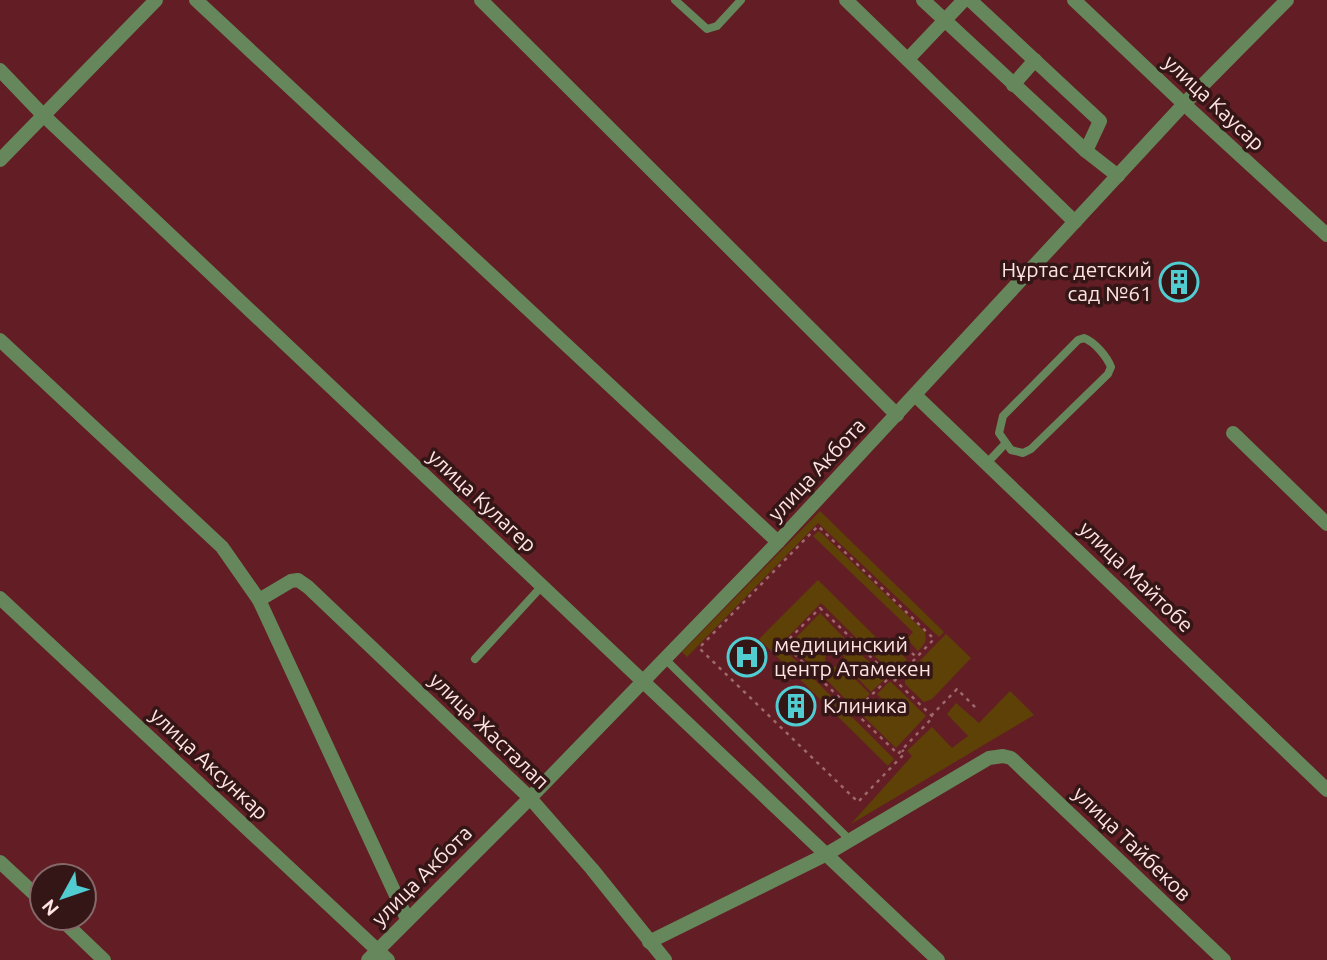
<svg xmlns="http://www.w3.org/2000/svg" width="1327" height="960" font-family="Ubuntu,sans-serif">
<style>
.green{fill:#5e4107}
.lines{fill:none;stroke-linecap:round;stroke-linejoin:round}
.path{stroke:#9d696c;stroke-width:2.5;stroke-dasharray:3.5 5;stroke-linecap:butt}
.lane{stroke:#65875b;stroke-width:8}
.street{stroke:#65875b;stroke-width:14}
.labels{text-anchor:middle;stroke-width:7;stroke-linejoin:round;paint-order:stroke}
.street-label{font-size:21px;fill:#ffe4e3;stroke:#341617}
.poi-label{font-size:21px;fill:#ffe4e3;stroke:#341617;text-anchor:start}
</style>
<rect width="100%" height="100%" fill="#621e24"/>
<!-- green -->
<g class="green">
<path d="M820,511l124,121 -5,5 -121,-114 -131,134 -5,-5z"/>
<path d="M819,531l106,101c2,9 0,12 -7,19l-11,-12 6,-7 -100,-96z"/>
<path d="M818,580l75,74 5,-4 9,10 -14,14 -72,-71 -41,42 114,114 -6,7 -129,-127z"/>
<path d="M820,613l27,28 -8,8 -5,-1 -7,3 -2,7 1,4 -9,10 -27,-28z"/>
<path d="M946,634l25,24 -39,41 -8,3 -19,-18v-8z"/>
<path d="M849,643l37,35 -15,14 -28,-29 1,-6 -2,-6z"/>
<path d="M828,665l6,2 7,-2 29,29 -16,14 -34,-35z"/>
<path d="M890,681l36,35 -30,32 -37,-36 14,-14 5,6 4,-5 -5,-5z"/>
<path d="M1010,691l24,24 -183,109 61,-68 -5,-5 25,-24 20,21 16,-12 -21,-22 9,-11 23,20z"/>
</g>
<g class="lines">
<!-- path -->
<g class="path">
<path d="M820,608l113,109 -35,37 -114,-110z"/>
<path d="M906,647l11,11"/>
<path d="M895,680l39,-41 -116,-113 -119,122 159,154 47,-49 -3,-3"/>
<path d="M854,712l37,-36"/>
<path d="M931,716l26,-27 21,21"/>
</g>
<!-- lane -->
<g class="lane">
<path d="M675,0l32,29 10,-3 24,-26"/>
<path d="M1084,338c11,4 23,19 27,29l-3,7 -77,75 -8,4 -12,-3 -12,-17 4,-17 75,-76z"/>
<path d="M987,463l18,-19"/>
<path d="M475,659l67,-73"/>
<path d="M665,659l186,182"/>
</g>
<!-- street -->
<g class="street">
<path d="M196,0l582,542"/>
<path d="M481,0l416,415"/>
<path d="M846,0l229,222"/>
<path d="M923,0l163,151 32,25"/>
<path d="M970,0l130,121 -14,30"/>
<path d="M1074,0l110,104 143,131"/>
<path d="M908,59l56,-59"/>
<path d="M0,70l42,44 896,846"/>
<path d="M1013,85l22,-25"/>
<path d="M0,160l156,-160"/>
<path d="M0,340l222,207 37,53 148,319"/>
<path d="M915,395l412,395"/>
<path d="M1233,433l94,91"/>
<path d="M0,598l388,362"/>
<path d="M259,600l32,-19 7,-1 10,7 222,211 62,71 73,91"/>
<path d="M0,862l42,39"/>
<path d="M60,918l44,42"/>
<path d="M649,942l176,-87 164,-97 14,-2 8,2 213,202"/>
<path d="M368,960l162,-162 248,-256 406,-438 103,-104"/>
</g>
</g>
<!-- icons -->
<defs>
<symbol id="building-ring" viewBox="-11 -11 22 22"><circle r="9.5" fill="#341617" stroke="#51ccd1" stroke-width="1.5"/><path d="M-4-6H4V6H1V3H-1V6H-4ZM-2.5-4.3h1.7v1.8h-1.7ZM.8-4.3h1.7v1.8H.8ZM-2.5-1h1.7V.8h-1.7ZM.8-1h1.7V.8H.8Z" fill="#51ccd1"/></symbol>
<symbol id="hospital-ring" viewBox="-11 -11 22 22"><circle r="9.5" fill="#341617" stroke="#51ccd1" stroke-width="1.5"/><path d="M-5-5h3v3.5h4V-5h3V5h-3V1.5h-4V5h-3Z" fill="#51ccd1"/></symbol>
</defs>
<g fill-rule="evenodd">
<use href="#building-ring" x="1157" y="260" width="44" height="44"/>
<use href="#hospital-ring" x="725" y="635" width="44" height="44"/>
<use href="#building-ring" x="774" y="684" width="44" height="44"/>
</g>
<g class="labels">
<!-- street labels -->
<g class="street-label">
<text transform="translate(1214 103) rotate(43)" y="7">улица Каусар</text>
<text transform="translate(817 470) rotate(-47)" y="7">улица Акбота</text>
<text transform="translate(482 501) rotate(43)" y="7">улица Кулагер</text>
<text transform="translate(1136 577) rotate(44)" y="7">улица Майтобе</text>
<text transform="translate(489 731) rotate(44)" y="7">улица Жасталап</text>
<text transform="translate(209 764) rotate(43)" y="7">улица Аксункар</text>
<text transform="translate(1132 844) rotate(44)" y="7">улица Тайбеков</text>
<text transform="translate(422 876) rotate(-45)" y="7">улица Акбота</text>
</g>
<!-- poi labels -->
<g class="poi-label">
<text x="1152" y="277" text-anchor="end">Нұртас детский<tspan x="1152" dy="24">сад №61</tspan></text>
<text x="774" y="652">медицинский<tspan x="774" dy="24">центр Атамекен</tspan></text>
<text x="823" y="713">Клиника</text>
</g>
</g>
<!-- north arrow -->
<g transform="translate(63 897) rotate(230)"><circle r="33" fill="#341617" stroke="#856869" stroke-width="2"/>
<path d="M0-5L12 26L0 18L-12 26Z" fill="#51ccd1"/>
<text y="-10" font-size="19" font-weight="bold" text-anchor="middle" fill="#ffe4e3">N</text>
</g>
</svg>
